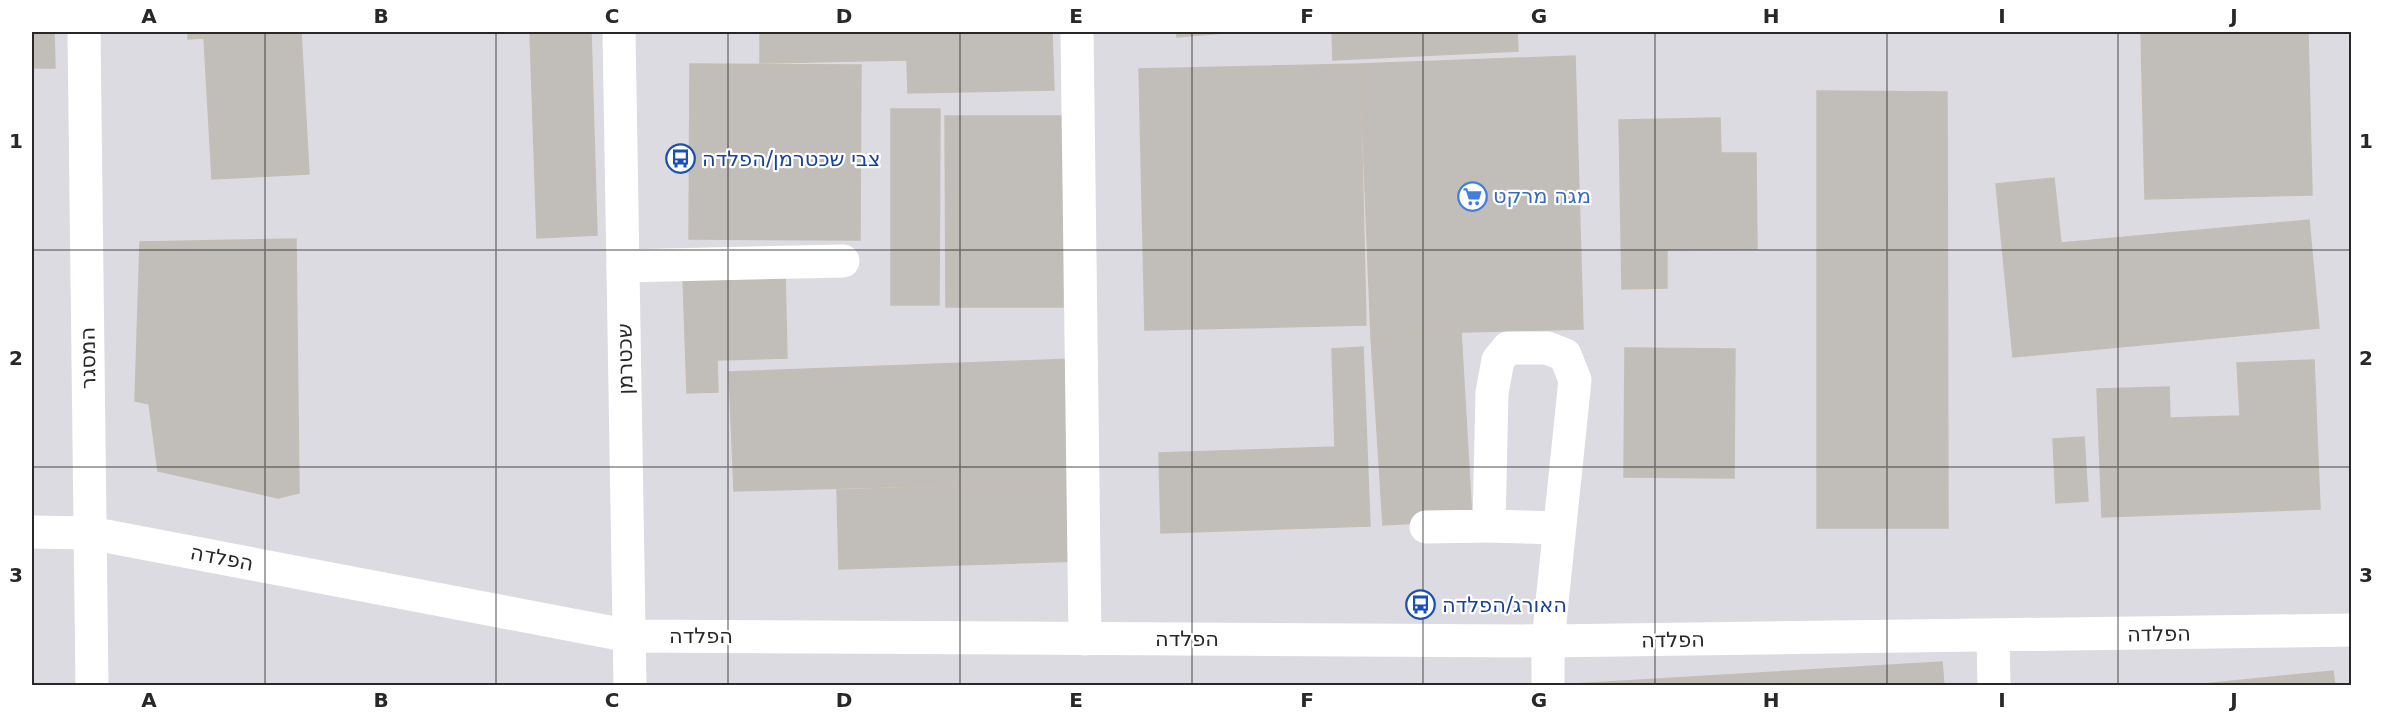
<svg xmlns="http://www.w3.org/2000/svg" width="2383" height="717" font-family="'DejaVu Sans',Heebo,sans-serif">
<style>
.industrial{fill:#dddbe2}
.building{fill:#c1bdb8;stroke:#c4beb5;stroke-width:1.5}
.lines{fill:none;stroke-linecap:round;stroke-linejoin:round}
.minor{stroke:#fff;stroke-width:33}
.grid{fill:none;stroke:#282828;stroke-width:1.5;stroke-opacity:0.55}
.labels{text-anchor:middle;stroke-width:4.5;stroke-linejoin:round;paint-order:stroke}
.transit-label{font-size:21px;fill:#164399;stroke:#fff;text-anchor:start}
.shop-label{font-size:21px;fill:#366cbe;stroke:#fff;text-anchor:start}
.street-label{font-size:21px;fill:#282828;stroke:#fff}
.neatline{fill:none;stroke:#282828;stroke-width:2}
.grid-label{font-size:20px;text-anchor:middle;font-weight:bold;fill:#282828}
</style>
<rect width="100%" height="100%" fill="#e9e3db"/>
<!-- industrial -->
<rect class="industrial" x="32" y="32" width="2319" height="653"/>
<!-- building -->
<g class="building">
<path d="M32,32h22l1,36h-23z"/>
<path d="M188,32h113l8,142 -97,5 -8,-141 -16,1z"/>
<path d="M530,32h61l6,203 -60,3z"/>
<path d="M760,32h292l2,58 -146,3 -1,-33 -147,3z"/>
<path d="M1176,32h59l-58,5z"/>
<path d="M1332,32h185l1,19 -185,9z"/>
<path d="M2141,32h167l4,163 -167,4z"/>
<path d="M1575,56l8,273 -122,3 -90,5 -11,-273z"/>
<path d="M690,64l171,1 -1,175 -171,-1z"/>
<path d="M1360,64l6,261 -221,5 -6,-261z"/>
<path d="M1817,91l130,1 1,436h-131z"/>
<path d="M891,109h49l-1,196h-48z"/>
<path d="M945,116h118v191h-117z"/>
<path d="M1720,118l1,35h35l1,96 -90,1v38l-45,1 -3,-169z"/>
<path d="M2054,178l7,65 248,-23 10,108 -306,29 -17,-173z"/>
<path d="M296,239l3,254 -21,5 -120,-27 -9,-67 -14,-3 5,-159z"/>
<path d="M785,274l2,84 -70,2 1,32 -31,1 -4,-116z"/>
<path d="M1461,332l11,188 -89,5 -12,-188z"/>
<path d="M1363,347l7,179 -209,7 -2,-80 176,-6 -3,-98z"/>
<path d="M1625,348l110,1 -1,129 -110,-1z"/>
<path d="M1073,359l2,123 -341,9 -5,-119z"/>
<path d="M2314,360l6,149 -218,8 -5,-128 72,-2 1,31 70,-2 -3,-53z"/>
<path d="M2084,437l4,64 -32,2 -3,-64z"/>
<path d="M1075,482l3,79 -239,8 -2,-79z"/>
<path d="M1942,662l2,24h-369v-2z"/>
<path d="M2333,671l2,15h-152z"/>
</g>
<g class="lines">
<!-- minor -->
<g class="minor">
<path d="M84,32l8,654"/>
<path d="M619,32l11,654"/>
<path d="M1077,32l8,607"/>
<path d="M623,266l220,-5"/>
<path d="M1489,526l70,2"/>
<path d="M1426,527l63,-1 3,-133 6,-33 10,-12h39l18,7 10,25 -27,261v45"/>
<path d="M32,532l58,1 540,103 918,5 804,-11"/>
<path d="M1993,636l1,50"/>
</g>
</g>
<!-- grid -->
<path class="grid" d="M265,32v654M496,32v654M728,32v654M960,32v654M1192,32v654M1423,32v654M1655,32v654M1887,32v654M2118,32v654M32,250h2320M32,467h2320"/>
<!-- icons -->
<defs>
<symbol id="bus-ring" viewBox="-11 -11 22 22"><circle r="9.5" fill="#fff" stroke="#1a4fb4" stroke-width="1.5"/><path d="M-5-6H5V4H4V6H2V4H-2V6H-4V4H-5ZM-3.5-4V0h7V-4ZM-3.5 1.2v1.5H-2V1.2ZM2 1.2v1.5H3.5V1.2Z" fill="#1a4fb4"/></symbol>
<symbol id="supermarket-ring" viewBox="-11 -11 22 22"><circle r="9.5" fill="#fff" stroke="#3f7fe0" stroke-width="1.5"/><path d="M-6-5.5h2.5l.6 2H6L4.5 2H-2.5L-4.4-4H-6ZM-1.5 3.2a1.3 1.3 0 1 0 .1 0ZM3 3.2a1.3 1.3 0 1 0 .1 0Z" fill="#3f7fe0"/></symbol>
</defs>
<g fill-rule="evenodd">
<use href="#bus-ring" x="664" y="142" width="33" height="33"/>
<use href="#supermarket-ring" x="1456" y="180" width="33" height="33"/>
<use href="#bus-ring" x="1404" y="588" width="33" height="33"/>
</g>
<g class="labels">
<!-- transit labels -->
<g class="transit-label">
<text x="702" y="166">צבי שכטרמן/הפלדה</text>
<text x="1442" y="612">האורג/הפלדה</text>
</g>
<!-- shop labels -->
<g class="shop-label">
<text x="1493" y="203">מגה מרקט</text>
</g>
<!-- street labels -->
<g class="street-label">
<text transform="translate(88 358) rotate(-91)" y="7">המסגר</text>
<text transform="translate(625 359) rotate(-91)" y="7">שכטרמן</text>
<text transform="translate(222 558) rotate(11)" y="7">הפלדה</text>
<text transform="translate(2159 634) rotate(-1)" y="7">הפלדה</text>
<text x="701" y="643">הפלדה</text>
<text x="1187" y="646">הפלדה</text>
<text transform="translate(1673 640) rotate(-1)" y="7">הפלדה</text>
</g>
</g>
<!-- border -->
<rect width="2383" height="717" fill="none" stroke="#ffffff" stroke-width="66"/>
<rect x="33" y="33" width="2317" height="651" class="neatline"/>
<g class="grid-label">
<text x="149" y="23">A</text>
<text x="381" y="23">B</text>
<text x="612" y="23">C</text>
<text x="844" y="23">D</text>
<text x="1076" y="23">E</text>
<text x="1307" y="23">F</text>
<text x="1539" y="23">G</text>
<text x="1771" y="23">H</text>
<text x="2002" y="23">I</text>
<text x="2234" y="23">J</text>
<text x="16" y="148">1</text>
<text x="2366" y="148">1</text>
<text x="16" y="365">2</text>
<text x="2366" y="365">2</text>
<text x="16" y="582">3</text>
<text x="2366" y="582">3</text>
<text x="149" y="707">A</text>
<text x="381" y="707">B</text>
<text x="612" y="707">C</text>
<text x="844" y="707">D</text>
<text x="1076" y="707">E</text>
<text x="1307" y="707">F</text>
<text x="1539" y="707">G</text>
<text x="1771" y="707">H</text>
<text x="2002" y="707">I</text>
<text x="2234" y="707">J</text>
</g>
</svg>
